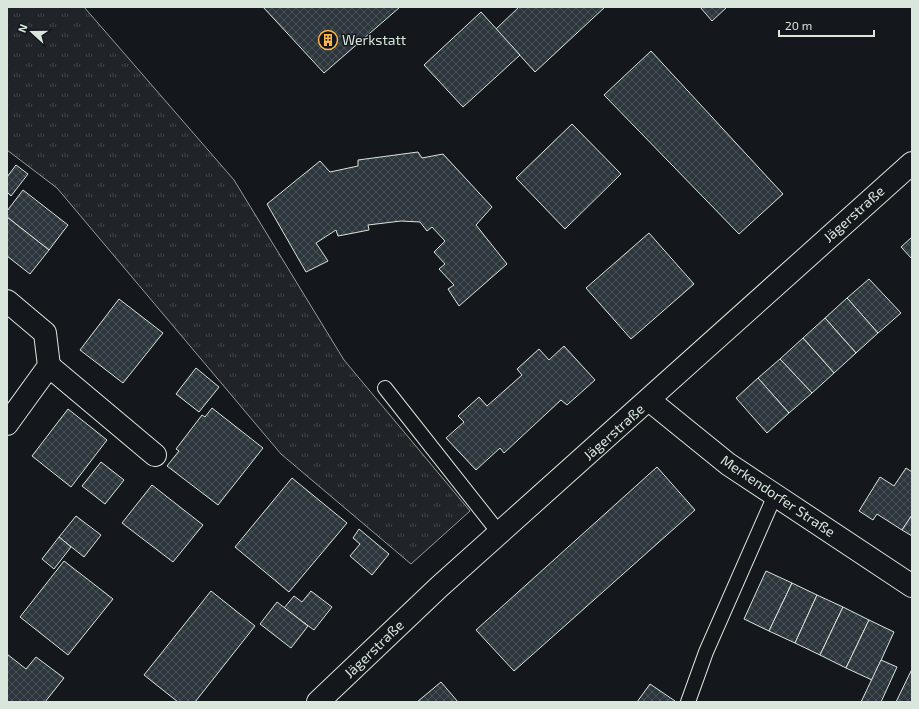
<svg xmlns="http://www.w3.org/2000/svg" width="919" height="709" font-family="'Exo 2',sans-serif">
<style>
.park{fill:url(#park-tufts);stroke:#939e99}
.building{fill:url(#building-cross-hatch);stroke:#d8e6dc}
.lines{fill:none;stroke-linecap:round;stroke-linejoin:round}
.lane-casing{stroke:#d8e6dc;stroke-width:16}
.street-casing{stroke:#d8e6dc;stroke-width:24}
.lane{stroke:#14181c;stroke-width:14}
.street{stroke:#14181c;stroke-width:22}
.labels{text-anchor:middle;stroke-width:3;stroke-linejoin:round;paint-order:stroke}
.poi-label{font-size:14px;fill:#d8e6dc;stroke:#14181c;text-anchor:start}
.street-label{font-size:14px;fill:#d8e6dc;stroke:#14181c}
</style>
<defs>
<pattern id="park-tufts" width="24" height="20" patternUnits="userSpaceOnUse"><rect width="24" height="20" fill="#202428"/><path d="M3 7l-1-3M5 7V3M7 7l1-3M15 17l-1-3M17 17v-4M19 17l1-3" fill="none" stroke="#404447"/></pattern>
<pattern id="building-cross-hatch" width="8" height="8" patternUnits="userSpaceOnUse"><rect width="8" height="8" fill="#2c363c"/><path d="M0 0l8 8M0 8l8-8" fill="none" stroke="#4a5358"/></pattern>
</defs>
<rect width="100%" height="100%" fill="#14181c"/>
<!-- park -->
<path class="park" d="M7,7h77l150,173 110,180 126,151 -59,53 -130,-110 -224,-266 -50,-38z"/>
<!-- building -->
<g class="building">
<path d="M263,7h137l-76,66z"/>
<path d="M519,7h86l-70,65 -39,-43z"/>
<path d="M700,7h27l-15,14z"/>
<path d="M481,12l39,43 -57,52 -39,-42z"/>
<path d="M651,51l132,143 -44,40 -135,-139z"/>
<path d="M572,124l49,50 -56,55 -49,-51z"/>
<path d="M418,152l4,6 21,-4 49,53 -16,18 31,39 -48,42 -11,-17 6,-4 -15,-16 6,-5 -11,-12 11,-11 -13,-14 -5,4 -7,-9 -19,-1 -33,4 1,5 -31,6 -2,-6 -20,13 12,18 -22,11 -39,-68 53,-43 10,11 28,-6v-6z"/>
<path d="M16,165l12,9 -17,22 -4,-4v-15z"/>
<path d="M23,190l45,35 -19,25 -42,-33v-6z"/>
<path d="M7,217l42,33 -19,24 -23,-18z"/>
<path d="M649,233l45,51 -63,55 -45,-51z"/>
<path d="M912,237v22l-11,-12z"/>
<path d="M869,279l32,34 -23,20 -31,-35z"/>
<path d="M847,298l31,35 -22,20 -31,-35z"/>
<path d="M119,299l44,34 -40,50 -43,-33z"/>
<path d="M825,318l31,35 -22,20 -31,-35z"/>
<path d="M803,338l31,35 -22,20 -32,-34z"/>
<path d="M564,346l31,34 -28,25 -6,-5 -57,53 -4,-5 -24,22 -30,-32 18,-16 -6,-6 21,-19 8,9 35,-31 -5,-6 22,-20 10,11z"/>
<path d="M780,359l32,34 -23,20 -31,-35z"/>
<path d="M196,368l23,19 -20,25 -23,-18z"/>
<path d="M758,378l31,35 -22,20 -31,-35z"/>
<path d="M212,408l51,40 -45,57 -51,-39 12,-15 -3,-2 26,-34 3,2z"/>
<path d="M68,409l39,31 -36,47 -39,-31z"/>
<path d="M101,462l23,18 -19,24 -23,-18z"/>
<path d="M657,467l38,43 -181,161 -38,-41z"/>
<path d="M906,468l6,4v43l-10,15 -25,-16 -4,6 -14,-9 21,-34 14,9z"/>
<path d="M292,478l55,45 -58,69 -54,-45z"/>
<path d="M152,485l51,40 -30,37 -51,-39z"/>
<path d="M912,515v21l-10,-6z"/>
<path d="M76,516l25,19 -17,22 -25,-20z"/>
<path d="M359,529l30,25 -17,21 -22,-19 10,-12 -7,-6z"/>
<path d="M59,537l12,10 -17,22 -12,-10z"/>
<path d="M64,561l49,38 -45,56 -48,-38z"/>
<path d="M766,571l26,12 -23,48 -25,-12z"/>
<path d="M792,583l25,12 -22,48 -26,-12z"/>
<path d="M211,591l44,35 -60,76h-17l-34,-27z"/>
<path d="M311,591l21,16 -18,23 -30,-22 10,-12 8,6z"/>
<path d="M817,595l26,12 -23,48 -25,-12z"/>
<path d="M277,602l31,24 -17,22 -31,-24z"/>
<path d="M843,607l26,13 -23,48 -26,-13z"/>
<path d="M869,620l25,12 -22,48 -26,-12z"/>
<path d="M7,654l19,15 10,-12 28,21 -19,24h-38z"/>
<path d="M881,660l16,7 -16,35h-20z"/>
<path d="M912,669v33h-16z"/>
<path d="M441,682l17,20h-41z"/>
<path d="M650,684l25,17 -1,1h-37z"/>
</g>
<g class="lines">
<defs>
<g id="lane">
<path d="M385,388l115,146"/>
<path d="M688,702l18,-50 69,-157"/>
</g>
<g id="street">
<path d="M7,301l38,32 4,33 -42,58"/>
<path d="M49,366l106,89"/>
<path d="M649,400l79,64 184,122"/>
<path d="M318,702l121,-115 473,-424"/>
</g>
</defs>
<!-- lane casing -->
<use href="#lane" class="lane-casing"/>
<!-- street casing -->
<use href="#street" class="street-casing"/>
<!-- lane -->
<use href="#lane" class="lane"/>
<!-- street -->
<use href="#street" class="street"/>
</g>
<!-- icons -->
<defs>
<symbol id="building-ring" viewBox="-11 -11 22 22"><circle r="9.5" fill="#14181c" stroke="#ffb74d" stroke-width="1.5"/><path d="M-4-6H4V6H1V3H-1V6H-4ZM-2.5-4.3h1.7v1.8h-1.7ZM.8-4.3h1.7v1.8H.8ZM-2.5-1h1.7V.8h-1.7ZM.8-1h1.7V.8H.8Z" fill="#ffb74d"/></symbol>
</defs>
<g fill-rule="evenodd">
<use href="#building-ring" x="317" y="29" width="22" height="22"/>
</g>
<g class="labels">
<!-- poi labels -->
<g class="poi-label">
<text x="342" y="45">Werkstatt</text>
</g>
<!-- street labels -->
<g class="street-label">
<text transform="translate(854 214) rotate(-42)" y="5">Jägerstraße</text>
<text transform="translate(614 432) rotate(-42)" y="5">Jägerstraße</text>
<text transform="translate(778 496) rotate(34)" y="5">Merkendorfer Straße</text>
<text transform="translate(374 649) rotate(-44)" y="5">Jägerstraße</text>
</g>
</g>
<!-- border -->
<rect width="919" height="709" fill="none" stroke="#d8e6dc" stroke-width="16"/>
<!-- north arrow -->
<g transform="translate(32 32) rotate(291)" stroke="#14181c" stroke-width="3" paint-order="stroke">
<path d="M0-3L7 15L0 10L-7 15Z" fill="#d8e6dc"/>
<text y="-6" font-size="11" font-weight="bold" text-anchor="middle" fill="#d8e6dc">N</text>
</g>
<!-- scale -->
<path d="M779 30v6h95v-6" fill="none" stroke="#d8e6dc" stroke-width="2"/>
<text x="785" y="30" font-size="12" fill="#d8e6dc" stroke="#14181c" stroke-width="3" paint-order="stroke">20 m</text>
</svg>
